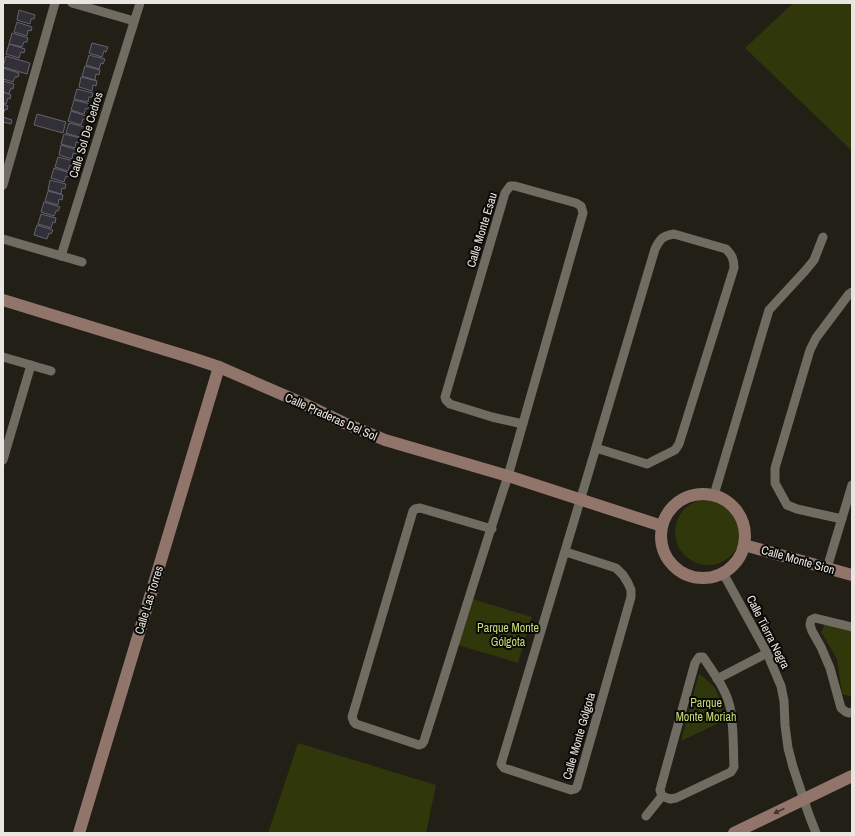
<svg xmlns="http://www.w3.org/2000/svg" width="855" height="836" font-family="'Archivo Narrow',sans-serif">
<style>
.green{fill:#2f370b}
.building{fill:#313039;stroke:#64636d}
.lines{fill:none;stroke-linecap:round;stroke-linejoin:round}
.street{stroke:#706c62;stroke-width:9}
.secondary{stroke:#91756b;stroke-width:12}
.oneway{fill:#40342e}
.labels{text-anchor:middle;stroke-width:4;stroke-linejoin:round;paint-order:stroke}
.street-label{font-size:12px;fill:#e9e6e1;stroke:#0a0906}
.park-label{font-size:12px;fill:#c5db74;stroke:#0a0906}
</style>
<rect width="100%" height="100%" fill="#221f17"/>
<!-- green -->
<g class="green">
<path d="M793,3h59v148l-107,-103z"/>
<circle cx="708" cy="532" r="33"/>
<path d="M466,597l66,20 -14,46 -67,-20z"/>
<path d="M825,624l27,7v66l-10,-3 -5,-35 -16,-27z"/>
<path d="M699,674l7,5 9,9 7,16 1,17 -42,20z"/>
<path d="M298,743l138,42 -10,48h-158z"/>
</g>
<!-- building -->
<g class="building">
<path d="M19,10l16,5 -1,4h-3l-1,5 -13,-4z"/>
<path d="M17,22l15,5 -1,4 -3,-1 -1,6 -13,-4z"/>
<path d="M12,33l16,5 -1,4h-3l-2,5 -13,-3z"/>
<path d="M92,43l16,4 -2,5 -2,-1 -2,6 -13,-4z"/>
<path d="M9,44l16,5 -1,4 -3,-1 -2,6 -13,-4z"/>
<path d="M89,55l16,4 -2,5 -2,-1 -2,6 -13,-4z"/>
<path d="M6,56l24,7 -3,11 -24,-7z"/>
<path d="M85,66l15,4 -1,5 -3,-1 -1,6 -13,-4z"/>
<path d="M3,68l16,5 -1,4h-3l-2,5 -10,-3z"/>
<path d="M81,77l16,4 -1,5 -3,-1 -1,6 -13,-4z"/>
<path d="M3,81l11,3 -1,5 -2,-1 -2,6 -6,-2z"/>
<path d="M77,89l16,4 -1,4h-3l-1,5 -14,-3z"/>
<path d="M3,92l8,3 -1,4 -2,-1 -2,6 -3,-1z"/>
<path d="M74,100l16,4 -2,5 -2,-1 -2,6 -13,-4z"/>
<path d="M3,104l5,2 -1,4 -2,-1 -2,6z"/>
<path d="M71,111l15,5 -1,4 -2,-1 -2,6 -13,-4z"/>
<path d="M37,114l29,8 -3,11 -29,-8z"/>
<path d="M3,117l9,3 -1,4 -8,-2z"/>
<path d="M69,123l23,6 -3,11 -23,-7z"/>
<path d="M64,134l16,4 -1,5 -3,-1 -1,6 -14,-4z"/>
<path d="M61,145l16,5 -1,4 -3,-1 -1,6 -13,-4z"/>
<path d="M58,157l16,4 -2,5 -2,-1 -2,6 -13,-4z"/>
<path d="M54,168l16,5 -2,4 -2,-1 -2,6 -13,-4z"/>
<path d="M50,180l16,4 -1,5 -3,-1 -1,6 -13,-4z"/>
<path d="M48,191l15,4 -1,5 -3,-1 -1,6 -13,-4z"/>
<path d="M44,202l16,5 -2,4h-2l-2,5 -13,-4z"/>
<path d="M41,214l15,4 -1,5 -2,-1 -2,6 -13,-4z"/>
<path d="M37,225l16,5 -2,4 -2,-1 -2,6 -13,-4z"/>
</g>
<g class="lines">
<!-- street -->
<g class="street">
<path d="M72,3l62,18"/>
<path d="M3,185l52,-182"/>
<path d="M3,239l79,23"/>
<path d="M61,256l79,-253"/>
<path d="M3,357l48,14"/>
<path d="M3,460l28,-95"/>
<path d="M714,495l55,-185 36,-39 9,-11 9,-23"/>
<path d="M842,519l-45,-10 -10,-4 -12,-22v-15l35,-118 6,-12 33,-44 3,-2"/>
<path d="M492,529l-72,-21 -5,1 -2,2 -61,206 2,5 2,2 63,21 3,-1 2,-3c28,-88 55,-177 84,-265l75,-263 -2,-7 -5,-3 -61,-17h-5l-5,7 -60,204 1,3 4,4 42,13 31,7"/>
<path d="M566,552l50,16 7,7 5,8 3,7v7l-54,190 -2,2 -4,1 -67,-22 -3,-4c52,-172 103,-343 154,-515 5,-10 7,-13 19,-15l52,15c6,6 8,10 8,19l-55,176 -4,6 -28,14 -51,-16"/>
<path d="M827,568l25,-83"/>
<path d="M723,573l44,80 14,33 3,15 1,24 3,23 5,19 16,48 7,18"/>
<path d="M852,627l-37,-9 -4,2 -1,5 2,6 9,16 9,21 11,40 5,4 3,1 3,-1"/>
<path d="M699,657h4c10,15 23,32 27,50 4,19 3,40 4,60l-3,5 -55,26 -6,1 -8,-3 -2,-6 35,-127z"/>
<path d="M717,679l50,-26"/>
<path d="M646,816l16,-20"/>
</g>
<!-- secondary -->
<g class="secondary">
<path d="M3,300l189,58 27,9 83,36 42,20 41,17 123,36 154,50"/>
<circle cx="703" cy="536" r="42"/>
<path d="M744,545l108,30"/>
<path d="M79,833l140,-466"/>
<path d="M734,833l118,-57"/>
</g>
</g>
<!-- one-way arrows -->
<defs><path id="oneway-solid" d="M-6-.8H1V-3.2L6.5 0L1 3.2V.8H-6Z"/></defs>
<use class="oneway" href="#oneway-solid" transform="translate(779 811) rotate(154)"/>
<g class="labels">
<!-- street labels -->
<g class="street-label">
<text transform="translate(86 135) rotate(-73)" y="4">Calle Sol De Cedros</text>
<text transform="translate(482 230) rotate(-73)" y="4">Calle Monte Esau</text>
<text transform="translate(331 417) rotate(24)" y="4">Calle Praderas Del Sol</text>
<text transform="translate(798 560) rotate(16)" y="4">Calle Monte Sion</text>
<text transform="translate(149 600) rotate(-73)" y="4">Calle Las Torres</text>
<text transform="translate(768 632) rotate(63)" y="4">Calle Tierra Negra</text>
<text transform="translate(579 736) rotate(-74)" y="4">Calle Monte Gólgota</text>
</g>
<!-- park labels -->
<g class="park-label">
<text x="508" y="632">Parque Monte<tspan x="508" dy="14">Gólgota</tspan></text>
<text x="706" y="707">Parque<tspan x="706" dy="14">Monte Moriah</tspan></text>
</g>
</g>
<!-- border -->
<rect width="855" height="836" fill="none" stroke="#e9e6e1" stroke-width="8"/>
</svg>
